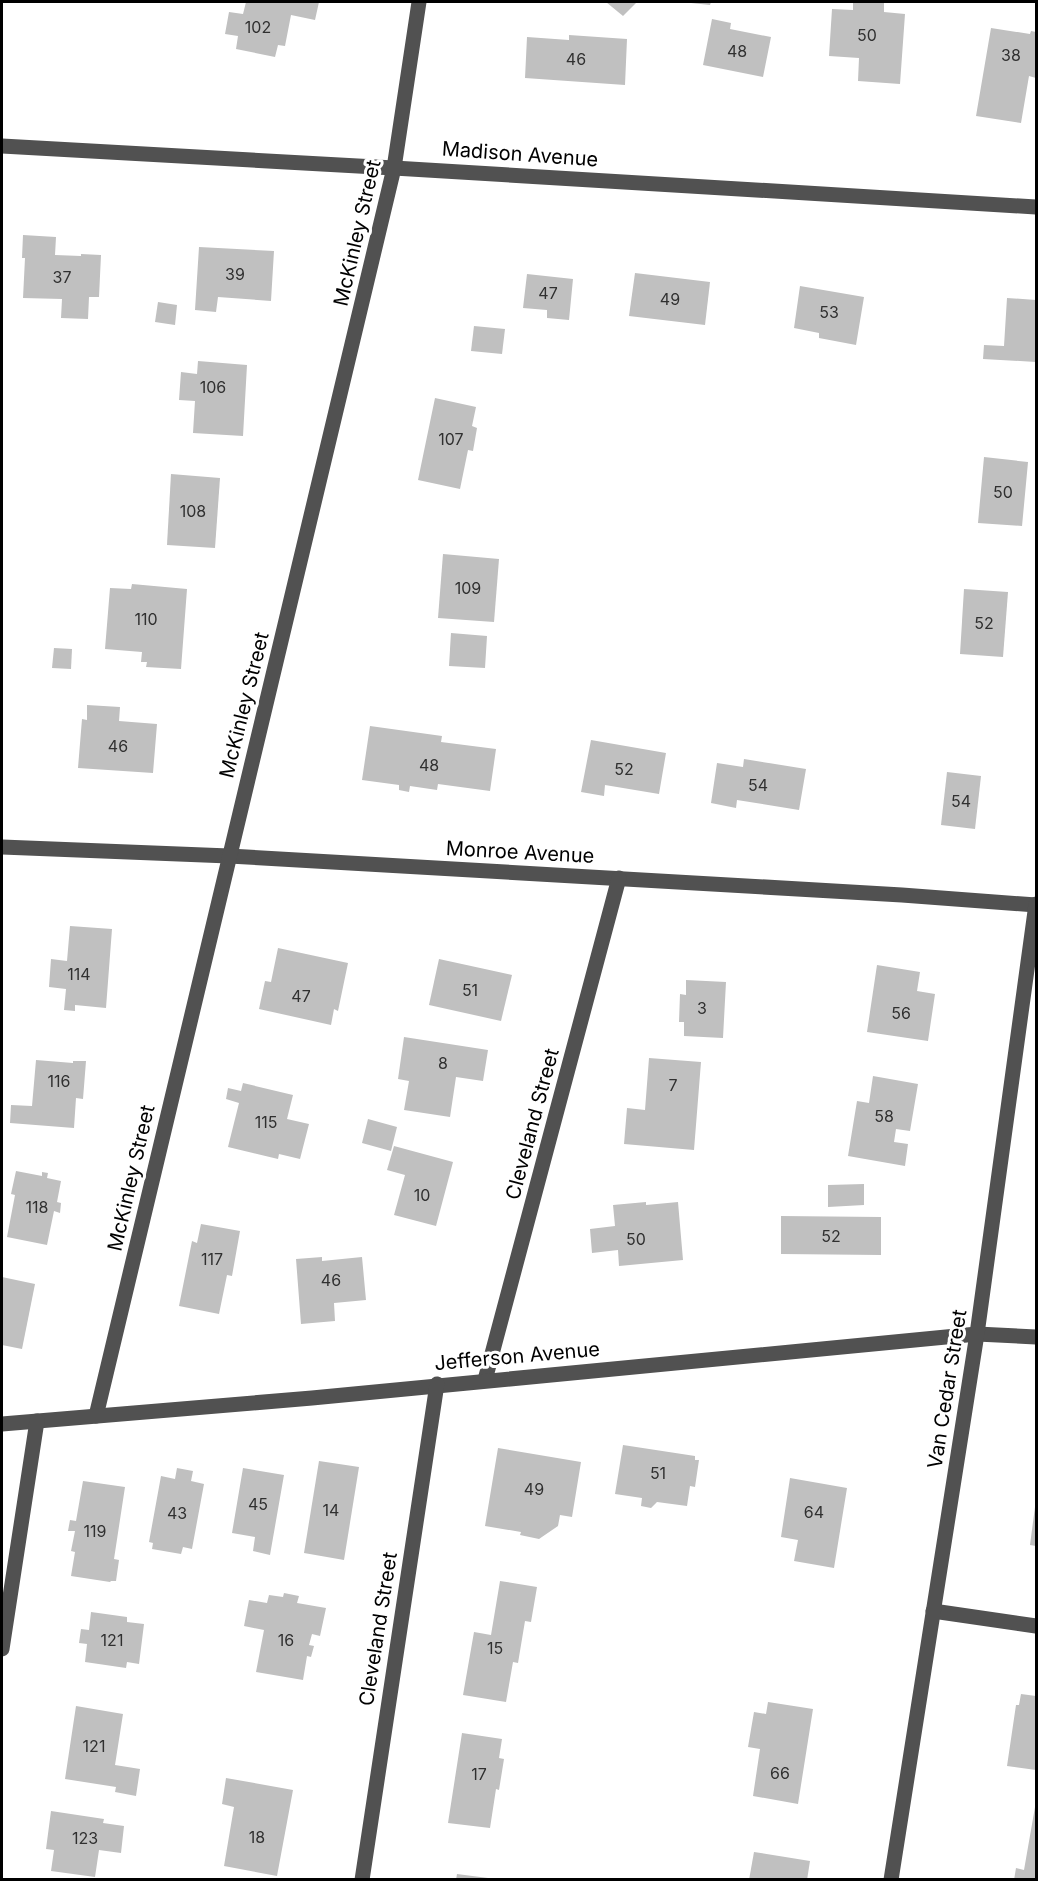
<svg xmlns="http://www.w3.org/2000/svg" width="1038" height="1881" font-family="Inter,sans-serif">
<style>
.building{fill:#c0c0c0}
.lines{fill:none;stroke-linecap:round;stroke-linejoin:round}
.minor{stroke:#515151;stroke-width:15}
.labels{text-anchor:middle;stroke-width:6;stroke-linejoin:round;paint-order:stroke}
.number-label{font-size:16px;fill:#303030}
.street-label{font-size:20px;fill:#000;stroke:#fff}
</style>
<rect width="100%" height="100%" fill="#fff"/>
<!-- building -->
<g class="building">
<path d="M246,2h73l-4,18 -24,-5 -6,31 -7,-1 -3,12 -39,-8 2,-13 -13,-2 4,-22 14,2z"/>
<path d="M606,2h31l-14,14z"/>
<path d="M691,2h20l-1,3 -19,-2z"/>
<path d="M853,2h31v10l21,2 -5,70 -42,-3 1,-23 -30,-2 3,-47 21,1z"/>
<path d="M712,19l19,4 -1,6 41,8 -8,40 -60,-12z"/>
<path d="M991,28l39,6 1,-3 5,1v46l-7,-2 -8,47 -45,-7z"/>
<path d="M569,35l58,4 -2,46 -100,-7 2,-41 42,3z"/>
<path d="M23,235l33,2 -1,18 26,1v-2l20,1 -2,42h-10l-1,22 -27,-1 1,-19 -39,-1 2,-40h-3z"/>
<path d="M199,247l75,4 -3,50 -53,-4 -2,15 -21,-2z"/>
<path d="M635,273l75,9 -5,43 -76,-9z"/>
<path d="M527,274l46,5 -4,41 -22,-2v-8l-24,-2z"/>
<path d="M800,286l64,11 -8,48 -37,-7v-5l-25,-5z"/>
<path d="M1007,298l29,2v62l-53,-3 1,-14 20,1z"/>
<path d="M158,302l19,3 -2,20 -20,-3z"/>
<path d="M474,326l31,3 -3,25 -31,-3z"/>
<path d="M198,361l49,4 -4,71 -50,-3 2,-32 -16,-1 2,-28 16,2z"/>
<path d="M435,398l41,9 -4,19 5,2 -4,23 -5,-1 -8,39 -42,-9z"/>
<path d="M984,457l44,5 -6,64 -44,-3z"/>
<path d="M171,474l49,4 -5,70 -48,-3z"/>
<path d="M443,554l56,5 -5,63 -56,-4z"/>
<path d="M132,584l55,5 -6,80 -35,-2 1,-5h-6l1,-10 -37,-3 5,-61 21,1z"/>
<path d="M964,589l44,3 -5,65 -43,-3z"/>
<path d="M451,633l36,3 -2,32 -36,-2z"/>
<path d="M54,648l18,1 -1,20 -19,-1z"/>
<path d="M87,705l33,2 -1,14 38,3 -4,49 -75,-5 4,-49 5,1z"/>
<path d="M370,726l72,10 -1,6 55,7 -6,42 -52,-7 -1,6 -27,-4 -1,6 -10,-2v-5l-37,-5z"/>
<path d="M591,740l75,13 -7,41 -54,-9 -1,11 -23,-4z"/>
<path d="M744,759l62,10 -7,41 -62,-10 -1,8 -25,-5 6,-40 26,4z"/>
<path d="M947,772l34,4 -6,53 -34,-4z"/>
<path d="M70,926l42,3 -6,79 -31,-3v6l-11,-1 2,-21 -17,-2 2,-28 16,2z"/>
<path d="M278,948l70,15 -10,48 -4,-2 -3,16 -72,-16 6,-28 6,1z"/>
<path d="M439,959l73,16 -11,46 -72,-16z"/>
<path d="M877,965l43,7 -3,19 18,3 -7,47 -61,-9z"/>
<path d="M686,980l40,2 -3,56 -39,-2v-14h-5l1,-28 6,1z"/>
<path d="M404,1037l84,13 -5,31 -27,-4 -6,40 -46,-7 5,-29 -11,-2z"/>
<path d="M649,1058l52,4 -7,88 -70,-6 3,-36 18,2z"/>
<path d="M36,1060l37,3v-2h13l-3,38 -7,-1 -2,30 -64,-5 1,-18 21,1z"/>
<path d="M873,1076l45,8 -8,47 -14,-2 -2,13 14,2 -3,22 -57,-10 9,-55 12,2z"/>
<path d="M243,1083l50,12 -6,24 22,5 -9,35 -21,-5 -1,5 -50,-12 11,-44 -13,-4 2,-11 13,3z"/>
<path d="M368,1119l29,8 -6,24 -29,-8z"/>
<path d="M394,1146l59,16 -17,64 -42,-11 11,-40 -18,-5z"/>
<path d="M16,1171l26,5v-4l6,1 -1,5 14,3 -4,21 4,1 -1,10 -6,-2 -7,34 -40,-8 8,-42 -4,-1z"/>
<path d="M864,1184v21l-36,2v-22z"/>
<path d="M646,1202v3l32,-3 5,58 -64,6 -1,-16 -26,3 -2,-24 25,-3 -2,-21z"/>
<path d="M781,1216l100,1v38l-100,-1z"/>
<path d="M201,1224l39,7 -8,45 -5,-1 -8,39 -40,-8 13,-65 5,2z"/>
<path d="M322,1257v4l40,-4 4,43 -32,3 1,18 -34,3 -5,-65z"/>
<path d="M2,1277l33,7 -13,65 -20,-4z"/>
<path d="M623,1445l72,11v4h4l-4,27 -5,-1 -3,20 -30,-4 -6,6 -10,-2 1,-8 -27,-4z"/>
<path d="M498,1448l83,14 -9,55 -12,-2 -2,11 -19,13 -19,-4 1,-3 -36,-6z"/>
<path d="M319,1461l40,6 -15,93 -40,-7z"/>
<path d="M177,1468l16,3 -2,10 13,3 -12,65 -9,-2 -2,7 -29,-5 1,-6 -4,-1 12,-66 14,3z"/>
<path d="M243,1468l41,7 -14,80 -17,-4 2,-14 -23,-4z"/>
<path d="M790,1478l57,10 -13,80 -40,-7 4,-21 -17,-3z"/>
<path d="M83,1481l42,6 -11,72 5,1 -3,21h-5l-1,1 -39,-6 4,-24 -4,-1 4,-20h-7l2,-11 6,1z"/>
<path d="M1035,1507h1v39l-6,-1z"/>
<path d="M500,1581l37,6 -6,35 -6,-1 -7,42 -5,-1 -7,40 -43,-7 11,-63 17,3z"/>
<path d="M284,1593l15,3 -2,7 29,5 -6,28 -8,-2 -3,11 5,1 -3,11 -4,-1 -4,24 -47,-8 8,-42 -20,-4 5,-26 18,3 2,-8 14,2z"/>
<path d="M91,1612l36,5v5l17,2 -5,40 -12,-2 -1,6 -41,-6 2,-18 -8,-1 2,-14 8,1z"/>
<path d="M1021,1694l15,2v74l-29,-4 9,-61h3z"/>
<path d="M768,1702l45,7 -15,95 -45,-8 7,-47 -12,-2 6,-35 12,2z"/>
<path d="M76,1706l47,8 -8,51 25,4 -4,27 -21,-4 1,-5 -51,-8z"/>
<path d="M462,1733l40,6 -3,19 5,1 -5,31 -3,-1 -6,39 -42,-5z"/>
<path d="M226,1778l67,12 -16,86 -53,-10 10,-59 -12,-3z"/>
<path d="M1035,1807l1,73h-22l2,-12 8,2z"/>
<path d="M51,1811l53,8 -1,4 21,3 -3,27 -22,-3 -4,27 -44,-6 3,-21 -8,-1z"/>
<path d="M754,1852l56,9 -3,19h-58z"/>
<path d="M457,1874l31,4v2h-32z"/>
</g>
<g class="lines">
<!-- minor -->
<g class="minor">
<path d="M2,146l392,22 642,39"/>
<path d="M2,847l227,9 673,39 134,10"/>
<path d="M485,1380l134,-502"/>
<path d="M96,1416l298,-1248 25,-166"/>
<path d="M2,1424l310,-26 665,-64 59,3"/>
<path d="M933,1611l103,15"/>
<path d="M2,1649l35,-228"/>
<path d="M362,1880l75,-496"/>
<path d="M891,1880l86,-546 59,-430"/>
</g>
</g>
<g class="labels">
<!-- number labels -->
<g class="number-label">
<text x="258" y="33">102</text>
<text x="867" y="41">50</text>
<text x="737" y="57">48</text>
<text x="1011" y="61">38</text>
<text x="576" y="65">46</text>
<text x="235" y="280">39</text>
<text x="62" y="283">37</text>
<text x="548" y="299">47</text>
<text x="670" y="305">49</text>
<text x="829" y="318">53</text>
<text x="213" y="393">106</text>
<text x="451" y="445">107</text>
<text x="1003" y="498">50</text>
<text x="193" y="517">108</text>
<text x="468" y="594">109</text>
<text x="146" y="625">110</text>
<text x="984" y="629">52</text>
<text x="118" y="752">46</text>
<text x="429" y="771">48</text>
<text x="624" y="775">52</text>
<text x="758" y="791">54</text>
<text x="961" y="807">54</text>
<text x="79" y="980">114</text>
<text x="470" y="996">51</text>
<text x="301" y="1002">47</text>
<text x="702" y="1014">3</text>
<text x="901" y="1019">56</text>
<text x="443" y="1069">8</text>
<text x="59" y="1087">116</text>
<text x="673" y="1091">7</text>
<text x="884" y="1122">58</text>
<text x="266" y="1128">115</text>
<text x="422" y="1201">10</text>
<text x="37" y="1213">118</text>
<text x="831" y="1242">52</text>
<text x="636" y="1245">50</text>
<text x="212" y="1265">117</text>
<text x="331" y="1286">46</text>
<text x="658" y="1479">51</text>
<text x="534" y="1495">49</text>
<text x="258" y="1510">45</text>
<text x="331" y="1516">14</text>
<text x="814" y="1518">64</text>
<text x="177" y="1519">43</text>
<text x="95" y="1537">119</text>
<text x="112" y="1646">121</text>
<text x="286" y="1646">16</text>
<text x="495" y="1654">15</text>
<text x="94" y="1752">121</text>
<text x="780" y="1779">66</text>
<text x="479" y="1780">17</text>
<text x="257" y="1843">18</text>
<text x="85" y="1844">123</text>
</g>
<!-- street labels -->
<g class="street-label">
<text transform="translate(520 154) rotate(4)" y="7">Madison Avenue</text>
<text transform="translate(357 233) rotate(-77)" y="7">McKinley Street</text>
<text transform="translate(244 705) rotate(-76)" y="7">McKinley Street</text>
<text transform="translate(520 852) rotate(3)" y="7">Monroe Avenue</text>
<text transform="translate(532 1124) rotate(-75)" y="7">Cleveland Street</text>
<text transform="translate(131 1178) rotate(-77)" y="7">McKinley Street</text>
<text transform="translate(517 1356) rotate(-5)" y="7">Jefferson Avenue</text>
<text transform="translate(947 1389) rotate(-81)" y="7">Van Cedar Street</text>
<text transform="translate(378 1629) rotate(-81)" y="7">Cleveland Street</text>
</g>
</g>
<!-- border -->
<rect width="1038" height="1881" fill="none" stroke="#000000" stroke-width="6"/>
</svg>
